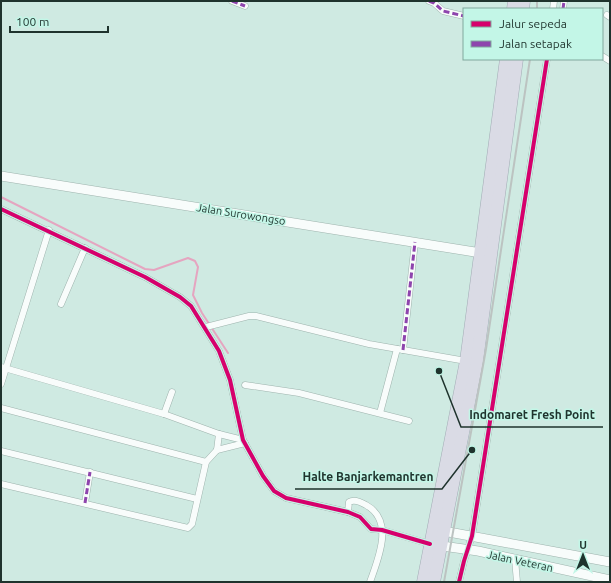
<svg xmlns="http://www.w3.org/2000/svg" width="611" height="583" font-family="Ubuntu,sans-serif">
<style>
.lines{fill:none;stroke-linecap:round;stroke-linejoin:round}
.stream{stroke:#e5a5c0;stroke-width:2}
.street-casing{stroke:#9eb3ad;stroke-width:7}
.secondary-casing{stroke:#9eb3ad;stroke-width:10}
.highway-casing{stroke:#a1abb4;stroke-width:13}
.street{stroke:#f8fcfb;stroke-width:6}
.secondary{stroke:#f8fcfb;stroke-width:9}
.highway{stroke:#dadbe5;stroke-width:12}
.rail{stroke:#bcc3c1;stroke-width:2}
.quiet{stroke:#8e44ad;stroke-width:3;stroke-dasharray:6 3;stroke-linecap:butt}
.cycleway-casing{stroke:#c3f6e7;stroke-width:6}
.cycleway{stroke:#d6006c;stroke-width:4}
.labels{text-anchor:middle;stroke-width:3;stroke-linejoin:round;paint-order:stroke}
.street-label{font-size:11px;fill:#1f332d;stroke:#c3f6e7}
.leader{fill:none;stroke:#1f332d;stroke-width:1.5}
.callout-dot{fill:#1f332d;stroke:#c3f6e7;stroke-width:1.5}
.callout-label{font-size:12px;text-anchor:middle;font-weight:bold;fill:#1f332d;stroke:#c3f6e7;stroke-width:3;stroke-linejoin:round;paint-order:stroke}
</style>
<rect width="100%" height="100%" fill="#cfeae2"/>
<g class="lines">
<!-- stream -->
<path class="stream" d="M1,197l144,72 9,1 34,-12 7,3 3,6 -5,28 9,18 26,40"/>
<defs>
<g id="street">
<path d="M232,1l13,5"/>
<path d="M429,1l5,2 9,8 21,5"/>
<path d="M553,9l1,-8"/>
<path d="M563,9l1,-8"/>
<path d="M607,15l3,2"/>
<path d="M602,56l8,5"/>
<path d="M1,209l144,68 35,20 11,9 28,45 11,29 13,60 20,36 11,15 12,7 62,14 12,5 11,12 11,1 48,14"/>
<path d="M61,304l24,-56"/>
<path d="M206,327l43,-11h7l113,28 97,17"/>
<path d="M403,350l12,-108"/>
<path d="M1,367l163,47 55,20 24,6"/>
<path d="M1,384l48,-154"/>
<path d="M245,385l54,8 110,28"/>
<path d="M1,408l205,54"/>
<path d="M380,413l17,-64"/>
<path d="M164,414l8,-22"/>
<path d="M217,450l28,-7"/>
<path d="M1,451l196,48"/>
<path d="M1,484l187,44 4,-4 14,-62 11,-12 2,-16"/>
<path d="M85,503l5,-31"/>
<path d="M348,512l1,-10c5,-3 12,0 17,3 29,16 12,54 4,77"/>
<path d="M515,559l2,23"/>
<path d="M459,582l5,-21 8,-25 75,-477"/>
</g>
<g id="secondary">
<path d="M1,176l480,77"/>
<path d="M438,530l172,32"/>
<path d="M435,545l43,6 132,29"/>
</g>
<g id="highway">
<path d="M513,9l1,-8"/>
<path d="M523,9l1,-8"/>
<path d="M423,582l43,-221 40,-302"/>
<path d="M434,582l43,-221 40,-302"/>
</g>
</defs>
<!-- street casing -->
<use href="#street" class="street-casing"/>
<!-- secondary casing -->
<use href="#secondary" class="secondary-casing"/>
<!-- highway casing -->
<use href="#highway" class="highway-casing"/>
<!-- street -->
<use href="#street" class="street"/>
<!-- secondary -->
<use href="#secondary" class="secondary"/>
<!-- highway -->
<use href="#highway" class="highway"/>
<!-- rail -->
<g class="rail">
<path d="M537,9v-8"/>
<path d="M444,582l42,-233 44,-290"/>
</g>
<!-- quiet -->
<g class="quiet">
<path d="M232,1l13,5"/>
<path d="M429,1l5,2 9,8 21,5"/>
<path d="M563,9l1,-8"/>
<path d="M403,350l12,-108"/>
<path d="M85,503l5,-31"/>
</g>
<defs>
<g id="cycleway">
<path d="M1,209l144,68 35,20 11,9 28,45 11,29 13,60 20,36 11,15 12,7 62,14 12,5 11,12 11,1 48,14"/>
<path d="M459,582l5,-21 8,-25 75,-477"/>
</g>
</defs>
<!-- cycleway casing -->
<use href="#cycleway" class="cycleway-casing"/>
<!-- cycleway -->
<use href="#cycleway" class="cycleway"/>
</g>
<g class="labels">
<!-- street labels -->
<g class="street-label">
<text transform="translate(241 214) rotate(9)" y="4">Jalan Surowongso</text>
<text transform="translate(520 561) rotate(12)" y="4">Jalan Veteran</text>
</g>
</g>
<!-- callouts -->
<path class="leader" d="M439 371L461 427H603M472 450L442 489H295"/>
<g class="callout-dot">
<circle cx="439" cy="371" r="4"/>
<circle cx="472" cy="450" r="4"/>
</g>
<g class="callout-label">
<text x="532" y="419">Indomaret Fresh Point</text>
<text x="368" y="481">Halte Banjarkemantren</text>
</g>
<!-- border -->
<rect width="611" height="583" fill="none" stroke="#1f332d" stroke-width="4"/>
<!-- legend -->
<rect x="463" y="8" width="140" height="52" fill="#c3f6e7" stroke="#81a89d"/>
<rect x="471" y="21" width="20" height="6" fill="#d6006c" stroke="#81a89d"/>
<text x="499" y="28" font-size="12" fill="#1f332d">Jalur sepeda</text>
<rect x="471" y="41" width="20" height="6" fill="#8e44ad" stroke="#81a89d"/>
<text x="499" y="48" font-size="12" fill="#1f332d">Jalan setapak</text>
<!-- north arrow -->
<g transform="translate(583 555)" stroke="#c3f6e7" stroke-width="3" paint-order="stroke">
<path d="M0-3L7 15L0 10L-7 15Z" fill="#1f332d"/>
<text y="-6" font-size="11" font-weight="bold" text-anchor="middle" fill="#1f332d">U</text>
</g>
<!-- scale -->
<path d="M10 26v6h98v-6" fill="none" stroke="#1f332d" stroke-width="2"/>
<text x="16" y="26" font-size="12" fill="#1f332d" stroke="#c3f6e7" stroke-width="3" paint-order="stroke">100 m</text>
</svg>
